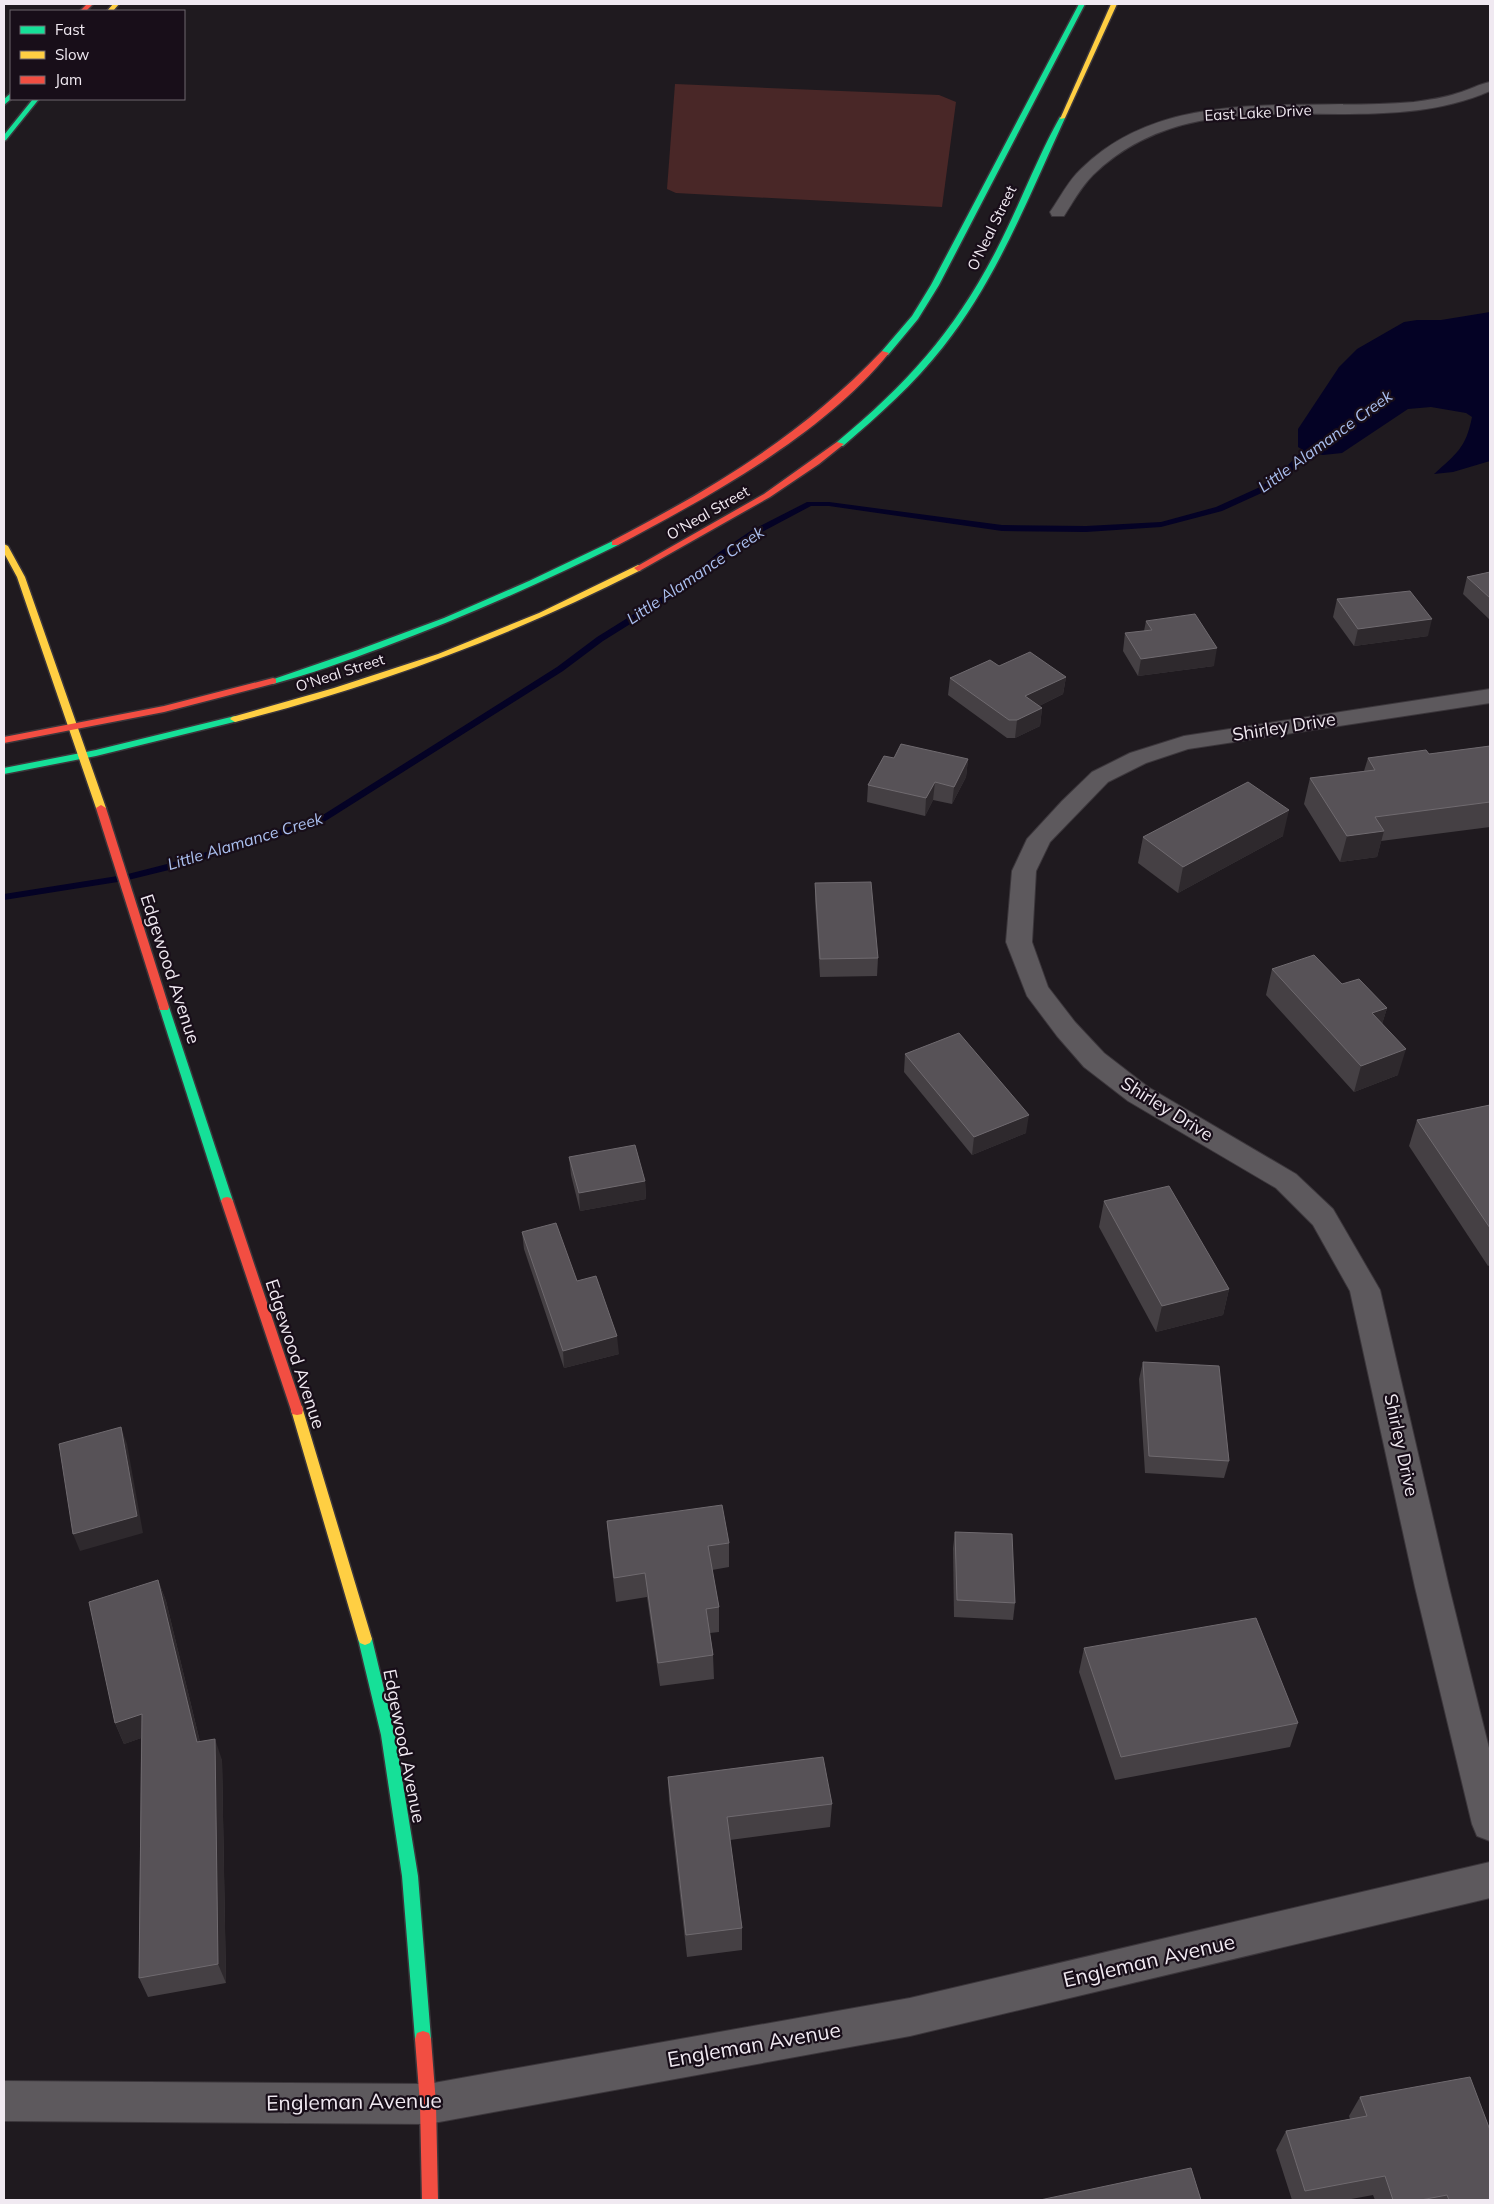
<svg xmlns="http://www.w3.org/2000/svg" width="1494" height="2204" font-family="Mulish,sans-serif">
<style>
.green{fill:#492727}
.water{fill:#040225}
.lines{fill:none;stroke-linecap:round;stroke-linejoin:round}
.stream{fill:#040225;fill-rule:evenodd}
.street-casing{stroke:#3b363b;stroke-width:2}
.fast-casing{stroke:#3b363b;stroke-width:3}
.slow-casing{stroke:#3b363b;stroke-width:3}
.jam-casing{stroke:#3b363b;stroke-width:3}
.street{fill:#5d595d;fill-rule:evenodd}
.fast{fill:#16e098;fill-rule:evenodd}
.slow{fill:#ffcf43;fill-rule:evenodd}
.jam{fill:#f24e42;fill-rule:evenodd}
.wall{fill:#454044}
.shaded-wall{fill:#2e292d}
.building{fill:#575257;stroke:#6f6a6f}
.labels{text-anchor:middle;stroke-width:4.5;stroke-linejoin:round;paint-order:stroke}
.far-street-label{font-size:15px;fill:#f0e9f1;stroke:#180e19}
.far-water-label{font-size:16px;font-style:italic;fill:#abc0f0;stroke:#180e19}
.street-label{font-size:18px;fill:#f0e9f1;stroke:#180e19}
.near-street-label{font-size:21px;fill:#f0e9f1;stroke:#180e19}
</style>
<rect width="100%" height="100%" fill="#1f1a1f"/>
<!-- green -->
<path class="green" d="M675,84l264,11 17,7 -14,105 -266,-14 -9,-4z"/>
<!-- water -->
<path class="water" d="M1490,312v149l-37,11 -19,2c22,-20 32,-26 38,-57l-6,-4 -35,-6 -23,2 -66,44 -19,2 -17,-3 -8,-5v-18l41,-62 18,-18 47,-27 13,-2h24z"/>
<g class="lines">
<!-- stream -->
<path class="stream" d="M1316,441l7,2 -14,11 -25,25 -18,12 -44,20 -61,16 -75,5 -84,-1 -173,-25h-18l-53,28 -34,23 -44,36 -77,48 -40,30 -239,151 -151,47 -49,12 -120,19v-6l120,-19 43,-11 151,-46 239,-151 40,-30 77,-48 44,-36 34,-23 55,-28h22l173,23 84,1 75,-4 55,-15 44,-20 18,-12 25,-25z"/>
<defs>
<g id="street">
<path d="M1490,82v9c-126,56 -286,-23 -397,84 -12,12 -20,27 -29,41h-12l-2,-4c10,-14 18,-31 31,-43 87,-86 222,-57 333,-67 14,-2 30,-4 44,-9 11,-3 21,-9 32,-11z"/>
<path d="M1490,689v14l-302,46 -42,14 -38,19 -58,60 -14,29 -4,71 16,45 27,35 29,31 44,34 148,87 37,35 47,81 69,297 41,165v89l-13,-5 -5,-12 -57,-237 -65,-296 -37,-66 -37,-37 -148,-87 -44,-34 -27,-31 -30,-40 -21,-54 6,-71 15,-32 35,-38 30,-29 38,-19 54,-17z"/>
<path d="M1490,1862v36l-580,138 -482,88 -424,-3v-40l424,3 482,-86z"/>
</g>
<g id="fast">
<path d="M1079,4h6l-146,281 -21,34 -30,36h-6v-4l30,-35 19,-31z"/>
<path d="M11,93v6l-7,6v-6z"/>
<path d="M33,99h6l-33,41 -2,1v-6z"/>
<path d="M1060,117l5,1c-36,78 -68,161 -122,229 -29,37 -64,68 -100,99h-6v-4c70,-58 117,-110 159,-191 23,-44 40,-91 64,-134z"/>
<path d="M615,540l4,3 -1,2c-77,38 -156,73 -237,103 -35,13 -71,26 -108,36l-5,-3 90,-31 86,-32 85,-37z"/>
<path d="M235,716l3,1v4l-142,35 -92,18v-6l92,-18z"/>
<path d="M164,1003l5,4 64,194 -2,3h-8l-2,-3 -62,-194z"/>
<path d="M365,1633l5,2 2,4 23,96 23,141 13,163 -2,6 -6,2 -6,-2 -2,-6 -13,-163 -21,-141 -23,-96 2,-4z"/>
</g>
<g id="slow">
<path d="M113,4h6l-6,7h-6z"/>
<path d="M1111,4h6l-52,114 -5,1z"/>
<path d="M4,544l4,2 17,31 81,231 -2,2h-6l-2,-2 -79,-231 -13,-24z"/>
<path d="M638,565l3,1v4c-129,66 -265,116 -406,152l-5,-3 2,-2 102,-29 104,-34 101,-41z"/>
<path d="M297,1405l5,1 1,4 69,229 -2,4 -5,2 -5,-2 -2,-4 -67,-229 1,-4z"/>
</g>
<g id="jam">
<path d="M87,4h6l-7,7h-6z"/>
<path d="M882,351l7,2c-67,82 -179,143 -271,192h-6v-4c103,-54 189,-105 270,-190z"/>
<path d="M837,442l7,2 -25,20 -49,33 -129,73 -3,1 -4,-3 130,-74z"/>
<path d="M273,678l3,1v4l-112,29 -160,31v-6l160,-31z"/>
<path d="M101,805l5,3 63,199 -1,3h-8l-1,-3 -63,-199z"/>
<path d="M227,1197l4,1 2,3 70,209 -1,4 -5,1 -5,-1 -1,-4 -70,-209 2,-3z"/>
<path d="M423,2031l6,2 2,6 5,65 2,96h-16l-2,-96 -5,-65 2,-6z"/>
</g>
</defs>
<!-- street casing -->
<use href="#street" class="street-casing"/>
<!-- fast casing -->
<use href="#fast" class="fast-casing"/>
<!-- slow casing -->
<use href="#slow" class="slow-casing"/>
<!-- jam casing -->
<use href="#jam" class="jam-casing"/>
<!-- street -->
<use href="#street" class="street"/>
<!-- fast -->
<use href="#fast" class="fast"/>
<!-- slow -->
<use href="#slow" class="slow"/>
<!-- jam -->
<use href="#jam" class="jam"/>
</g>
<!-- wall -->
<g class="wall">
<path d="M1490,572v48l-27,-26 4,-17z"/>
<path d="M1337,599l91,37 -74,10 -21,-29z"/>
<path d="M1146,621l68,45 -76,10 -15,-25 2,-18 19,-2z"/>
<path d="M999,666l67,11 -3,17 -24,12 3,2 -2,18 -25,12h-8l-59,-43 2,-17z"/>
<path d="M1490,746v81l-109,14 -4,16 -37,5 -36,-58 6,-26 54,-7 4,-13 61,-4z"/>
<path d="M894,758l74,1 -2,18 -14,27 -19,-4 -8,16 -58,-14 1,-17z"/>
<path d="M1283,836l-105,57 -40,-30 5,-26z"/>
<path d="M815,883l63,75 -1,18 -57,1 -5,-76z"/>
<path d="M1272,969l70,15 45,24 -5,16 16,51 -44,17 -88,-97z"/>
<path d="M905,1054l121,79 -54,22 -68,-83z"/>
<path d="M1490,1105v160l-2,1 -79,-120 8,-26z"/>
<path d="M569,1157l76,24 1,18 -66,12 -9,-36z"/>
<path d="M1104,1201l125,88 -6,26 -67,17 -57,-105z"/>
<path d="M522,1232l55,49 42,73 -55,14 -40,-119z"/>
<path d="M1143,1362l86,99 -5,17 -79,-5 -6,-94z"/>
<path d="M607,1521l122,22v24l-17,3 7,37v25l-9,1 3,22 1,24 -54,7 -13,-89 -31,5 -7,-56z"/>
<path d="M955,1532l60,71 -2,17 -59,-3 -1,-69z"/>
<path d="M158,1580l8,21 34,141 22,18 4,223 -78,14 -9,-19 2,-240 -17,6 -9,-21z"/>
<path d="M1084,1648l214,75 -8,24 -175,33 -36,-108z"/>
<path d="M668,1777l164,27 -2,23 -100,13 12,88v22l-55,7 -18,-157z"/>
<path d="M1360,2097l130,103h-115l-2,-5 -27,5h-54l-16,-50 10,-19 64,-12 -1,-3z"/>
</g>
<!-- shaded-wall -->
<g class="shaded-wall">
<path d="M1432,619l-4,17 -74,10 4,-17z"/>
<path d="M1217,648l-3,18 -76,10 3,-17z"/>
<path d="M1066,677l-3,17 -40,20 2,-18z"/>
<path d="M1042,708l-2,18 -25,12 2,-18z"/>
<path d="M968,759l-2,18 -14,27 2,-17z"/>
<path d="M935,782l-2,18 -8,16 1,-18z"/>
<path d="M1289,810l-6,26 -105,57 5,-26z"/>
<path d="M1384,831l-7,26 -37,5 7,-26z"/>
<path d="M1387,1008l-8,26 -7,-21z"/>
<path d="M1406,1049l-8,26 -44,17 7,-26z"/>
<path d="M1029,1115l-3,18 -54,22 2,-18z"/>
<path d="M645,1181l1,18 -66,12 -1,-18z"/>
<path d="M1229,1289l-6,26 -67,17 6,-26z"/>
<path d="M617,1336l2,18 -55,14 -1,-17z"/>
<path d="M121,1427l6,17 16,89 -63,18 -7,-17z"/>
<path d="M158,1580l8,21 39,162 -8,-21z"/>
<path d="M142,1714l8,21 -26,9 -9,-21z"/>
<path d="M215,1739l7,21 4,223 -8,-19z"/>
</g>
<!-- building -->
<g class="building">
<path d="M1490,572v26l-23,-21z"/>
<path d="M1410,591l22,28 -74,10 -21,-30z"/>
<path d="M1195,614l22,34 -76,11 -16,-26 27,-3 -6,-9z"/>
<path d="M1030,652l36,25 -41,19 17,12 -25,12h-8l-59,-42 40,-18 9,6z"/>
<path d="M901,744l67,15 -14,28 -19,-5 -9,16 -58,-13 16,-29 10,2z"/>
<path d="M1490,746v56l-115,15 9,14 -37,5 -37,-58 65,-8 -7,-12 58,-8 3,4z"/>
<path d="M1248,782l41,28 -106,57 -40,-30z"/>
<path d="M871,882l7,76 -58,1 -5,-76z"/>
<path d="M1314,955l28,29 17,-5 28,29 -15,5 34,36 -45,17 -89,-97z"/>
<path d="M959,1033l70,82 -55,22 -69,-83z"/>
<path d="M1490,1105v123l-73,-108z"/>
<path d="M635,1145l10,36 -66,12 -10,-36z"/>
<path d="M1169,1186l60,103 -67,17 -58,-105z"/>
<path d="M556,1223l21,58 19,-5 21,60 -54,15 -41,-119z"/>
<path d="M1143,1362l76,4 10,95 -80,-5z"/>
<path d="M121,1427l16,89 -64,18 -14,-90z"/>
<path d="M722,1505l7,38 -21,3 11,61 -13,2 7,46 -55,8 -13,-90 -31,5 -7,-57z"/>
<path d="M955,1532l57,2 3,69 -58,-3z"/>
<path d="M158,1580l39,162 18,-3 3,225 -79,14 3,-264 -27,9 -26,-121z"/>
<path d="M1256,1618l42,105 -177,34 -37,-109z"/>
<path d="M823,1757l9,47 -105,13 15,111 -56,7 -18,-158z"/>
<path d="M1470,2077l20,53v70h-41l-2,-5 -26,5h-28l-8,-24 -80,15 -19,-60 81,-15 -7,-19z"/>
<path d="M1191,2168l10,32h-161z"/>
</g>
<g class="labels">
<!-- far-street labels -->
<g class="far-street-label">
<text transform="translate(1258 113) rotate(-3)" y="5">East Lake Drive</text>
<text transform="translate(992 228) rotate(-64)" y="5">O'Neal Street</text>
<text transform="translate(708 513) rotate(-30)" y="5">O'Neal Street</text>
<text transform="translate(340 673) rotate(-18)" y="5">O'Neal Street</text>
</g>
<!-- far-water labels -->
<g class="far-water-label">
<text transform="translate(1325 441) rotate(-36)" y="6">Little Alamance Creek</text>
<text transform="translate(695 575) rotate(-34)" y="6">Little Alamance Creek</text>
<text transform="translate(245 841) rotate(-17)" y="6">Little Alamance Creek</text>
</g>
<!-- street labels -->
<g class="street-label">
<text transform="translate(1284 727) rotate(-9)" y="6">Shirley Drive</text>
<text transform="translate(170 969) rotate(72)" y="6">Edgewood Avenue</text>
<text transform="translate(1167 1109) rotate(32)" y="6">Shirley Drive</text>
<text transform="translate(295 1354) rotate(72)" y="6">Edgewood Avenue</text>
<text transform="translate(1401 1445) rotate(78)" y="6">Shirley Drive</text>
<text transform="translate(404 1746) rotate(79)" y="6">Edgewood Avenue</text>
</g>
<!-- near-street labels -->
<g class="near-street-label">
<text transform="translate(1149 1961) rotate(-13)" y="7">Engleman Avenue</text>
<text transform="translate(754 2045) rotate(-10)" y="7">Engleman Avenue</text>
<text transform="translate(354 2102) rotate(-1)" y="7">Engleman Avenue</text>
</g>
</g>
<!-- border -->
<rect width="1494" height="2204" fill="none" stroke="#f0e9f1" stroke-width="10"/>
<!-- legend -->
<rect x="10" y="10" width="175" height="90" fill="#180e19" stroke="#6e666f"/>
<rect x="20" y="26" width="25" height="8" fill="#16e098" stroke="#6e666f"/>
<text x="55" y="35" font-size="15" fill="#f0e9f1">Fast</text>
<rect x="20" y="51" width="25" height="8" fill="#ffcf43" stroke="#6e666f"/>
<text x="55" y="60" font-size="15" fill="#f0e9f1">Slow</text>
<rect x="20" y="76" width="25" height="8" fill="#f24e42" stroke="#6e666f"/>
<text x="55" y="85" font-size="15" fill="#f0e9f1">Jam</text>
</svg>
